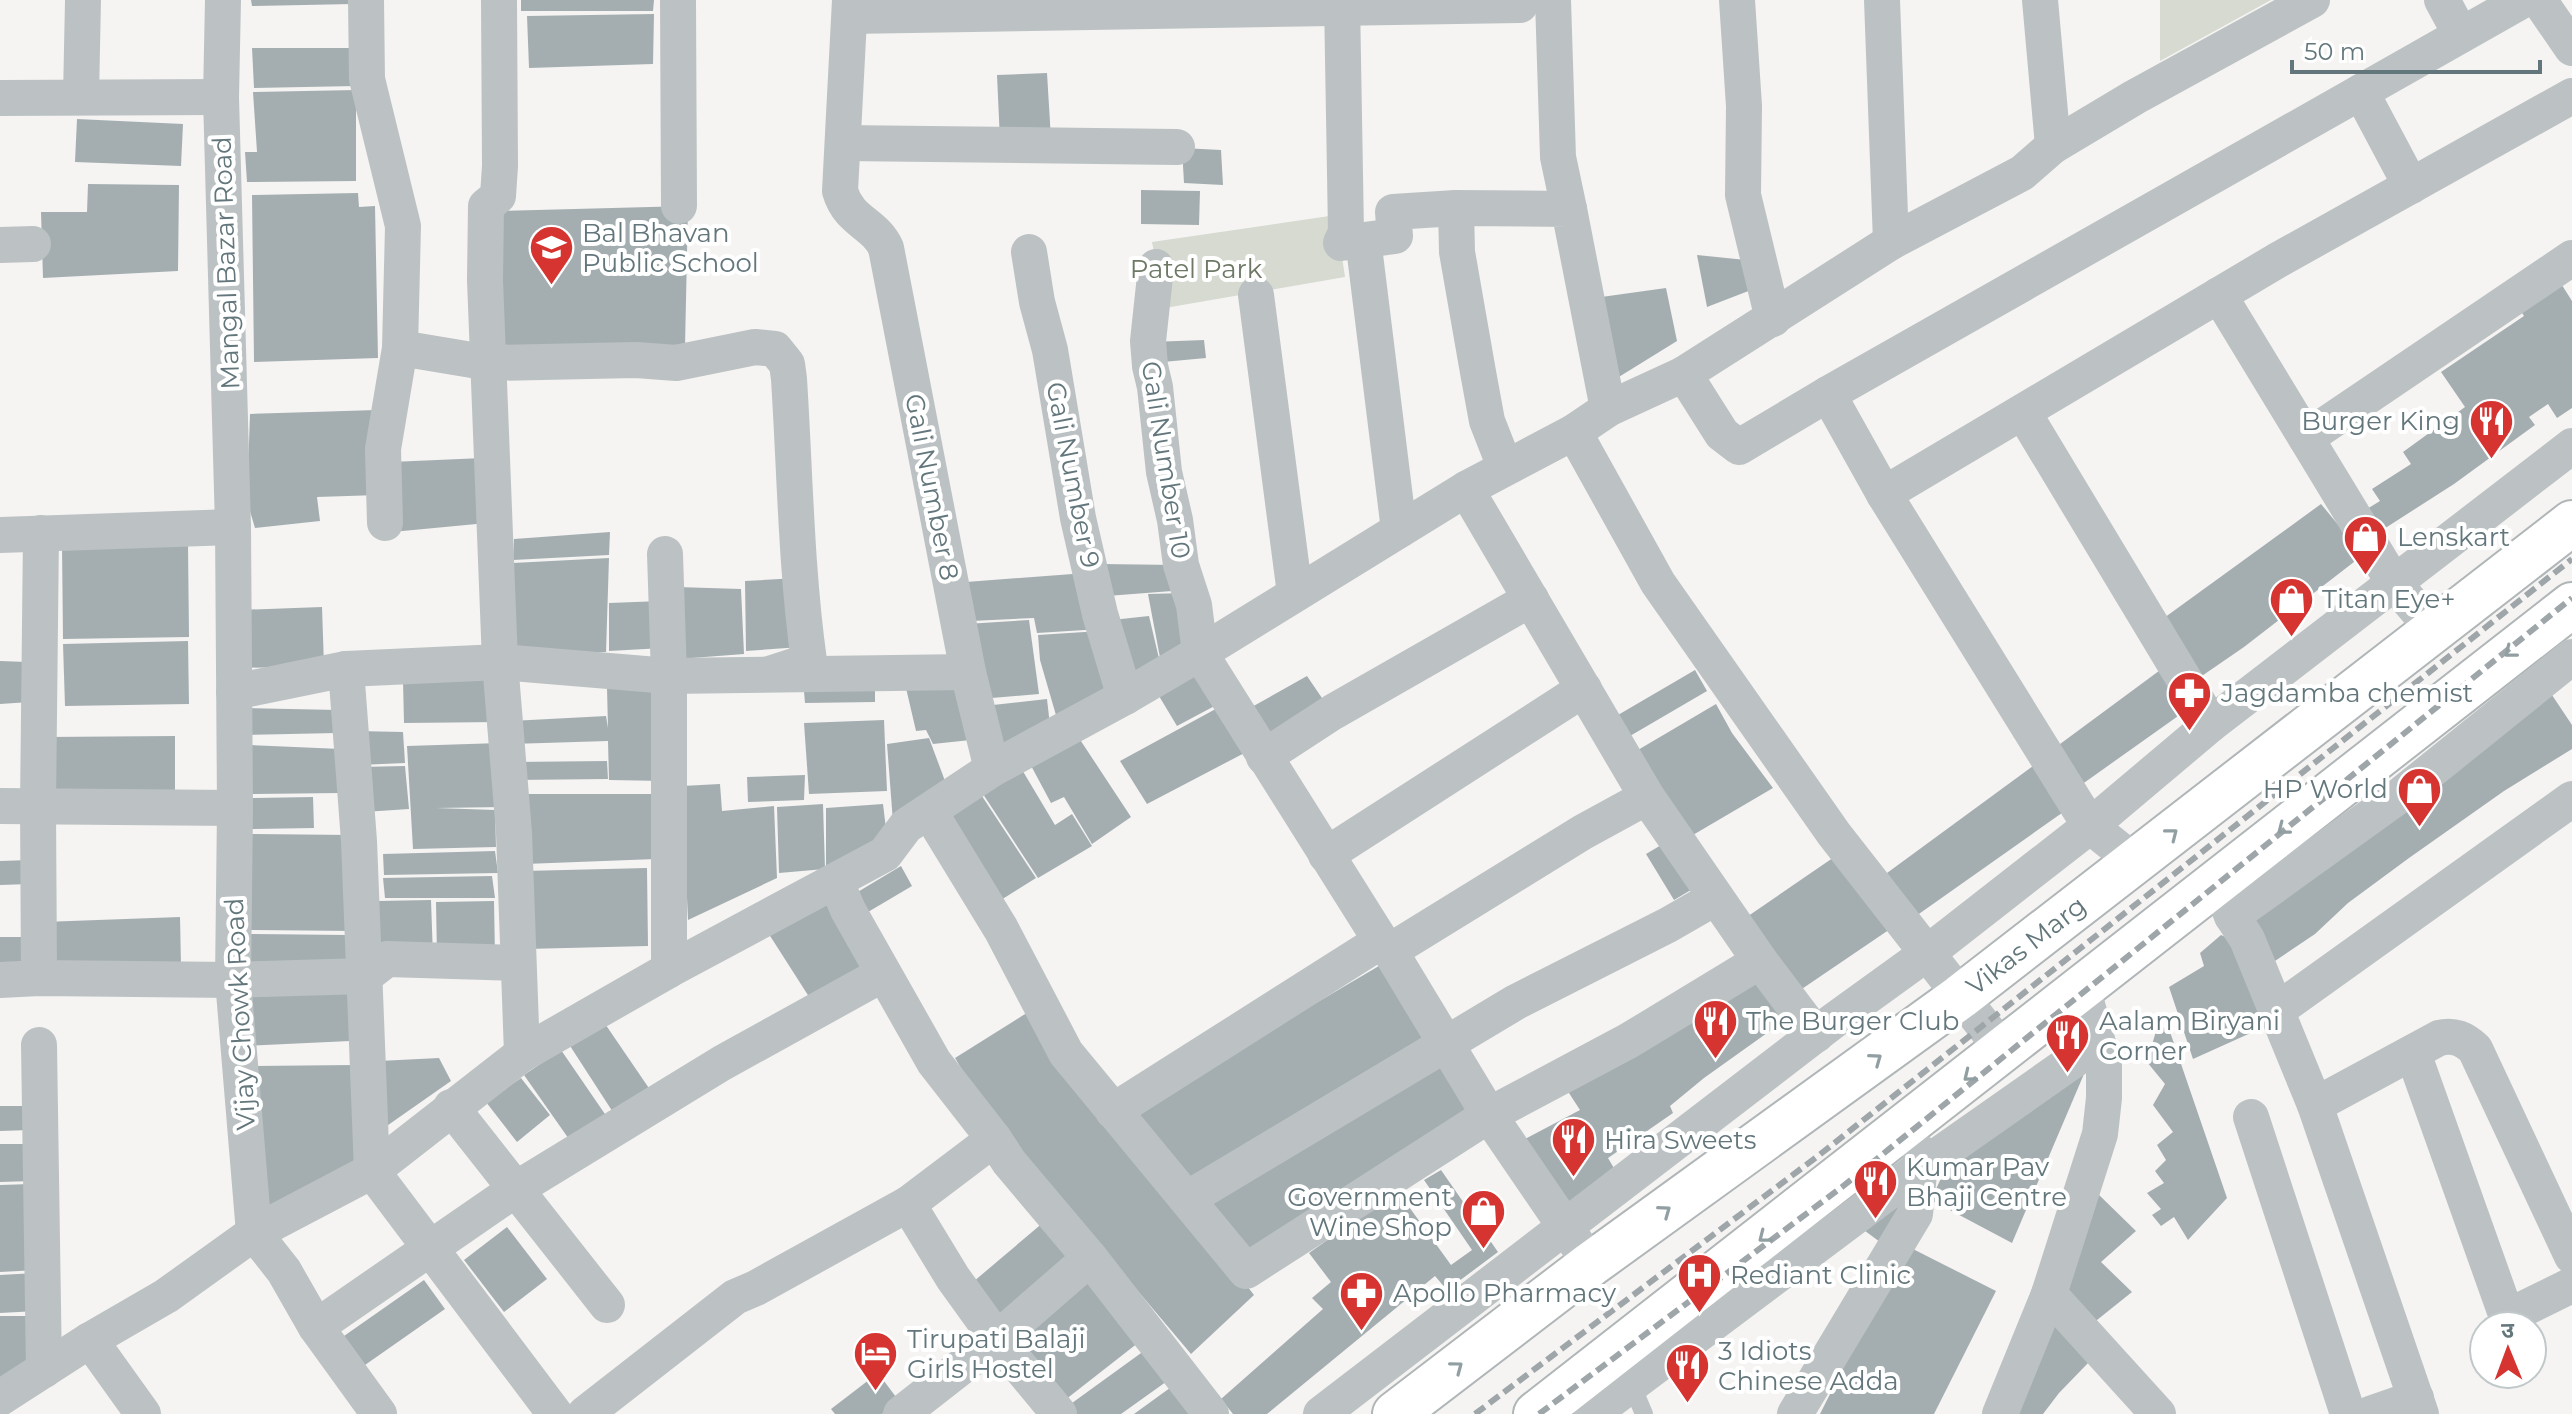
<svg xmlns="http://www.w3.org/2000/svg" width="2572" height="1414" font-family="Montserrat,'Noto Sans Devanagari',sans-serif">
<style>
.green{fill:#d6dad1}
.building{fill:#a4aeb1}
.lines{fill:none;stroke-linecap:round;stroke-linejoin:round}
.primary-casing{stroke:#b0b6b8;stroke-width:48}
.service{stroke:#bcc2c3;stroke-width:18}
.minor{stroke:#bcc2c3;stroke-width:36}
.primary{stroke:#fff;stroke-width:44}
.rail{stroke:#9ea6a9;stroke-width:6;stroke-dasharray:12 6;stroke-linecap:butt}
.oneway{stroke:#919fa3}
.labels{text-anchor:middle;stroke-width:8;stroke-linejoin:round;paint-order:stroke}
.poi-label{font-size:26px;fill:#62767b;stroke:#fff;text-anchor:start}
.street-label{font-size:26px;fill:#62767b;stroke:#fff}
.park-label{font-size:26px;fill:#6d7865;stroke:#fff}
</style>
<rect width="100%" height="100%" fill="#f5f4f2"/>
<!-- green -->
<g class="green">
<path d="M2160,0h111l-111,61z"/>
<path d="M1336,215l9,62 -180,31 -13,-66z"/>
</g>
<!-- building -->
<g class="building">
<path d="M251,0h102v4l-101,2z"/>
<path d="M521,0h133l-1,11h-132z"/>
<path d="M654,14l-1,50 -124,4 -2,-52z"/>
<path d="M252,48h103l1,38 -102,2z"/>
<path d="M1047,73l4,66 -51,2 -3,-66z"/>
<path d="M356,90v91l-109,1 -2,-30h12l-4,-60z"/>
<path d="M77,119l106,5 -2,42 -106,-4z"/>
<path d="M1182,148l39,2 2,35 -39,-2z"/>
<path d="M88,184l91,1 -1,86 -135,7 -2,-66h46z"/>
<path d="M1141,190l59,1 -1,34 -58,-1z"/>
<path d="M358,193l1,14 16,-1 3,152 -124,4 -2,-167z"/>
<path d="M688,206l-3,141h-193l3,-136z"/>
<path d="M1697,255l49,5 5,30 -44,17z"/>
<path d="M2560,282l12,19v107l-15,10 -9,-14 -19,13 6,8 -81,59 -78,50 -14,-22 18,-11 -8,-12 39,-25 -8,-12 62,-45 -24,-35 83,-56 -5,-8z"/>
<path d="M1666,288l11,53 -76,47 -14,-89z"/>
<path d="M1204,340l2,18 -54,5 -1,-21z"/>
<path d="M377,410l1,85 -61,2 3,24 -65,7 -8,-27 3,-87z"/>
<path d="M483,458l4,65 -95,9 -1,-70z"/>
<path d="M2321,504l42,51 -119,92 -48,33 -39,-57z"/>
<path d="M610,532l-1,23 -96,5 1,-21z"/>
<path d="M188,544l1,93 -126,2 -1,-93z"/>
<path d="M609,558l-3,94 -91,1 -2,-90z"/>
<path d="M1101,564l76,1 8,25 -78,6z"/>
<path d="M1086,573l15,56 -64,4 -3,-15 -63,3 -5,-39z"/>
<path d="M797,578l4,69 -55,4 -1,-70z"/>
<path d="M677,587l64,2 3,65 -65,5z"/>
<path d="M1186,593l11,52 -36,18 -13,-69z"/>
<path d="M661,601l2,47 -54,3v-48z"/>
<path d="M322,607l2,59 -85,2 -1,-58z"/>
<path d="M1149,616l12,51 -32,22 -17,-69z"/>
<path d="M1029,620l10,74 -59,5 -14,-75z"/>
<path d="M1100,631l20,62 -60,36 -20,-69 -2,-25z"/>
<path d="M188,641l1,63 -124,2 -2,-62z"/>
<path d="M1198,658l24,44 -45,24 -24,-40z"/>
<path d="M0,661l27,1 3,40 -30,2z"/>
<path d="M2167,665l28,39 -114,81 -25,-38z"/>
<path d="M495,669l4,53 -95,1 -1,-42z"/>
<path d="M1695,670l12,21 -89,52 -12,-21z"/>
<path d="M1307,676l17,25 -57,33 -17,-26z"/>
<path d="M803,680h72v22l-70,1z"/>
<path d="M964,681l16,58 -47,5 -7,-14 -10,1 -10,-43z"/>
<path d="M660,687l6,94 -57,-1 -1,-39 -97,3v-23l95,-5 2,12 -1,-40z"/>
<path d="M2550,692l22,33v24l-68,42 -95,67 -61,45 -33,31 -46,31 -23,-47z"/>
<path d="M1047,699l4,35 -50,27 -17,-55z"/>
<path d="M1716,704l16,29 41,55 -92,54 -55,-85z"/>
<path d="M1223,705l29,44 -105,55 -27,-43z"/>
<path d="M241,708l97,2 -1,23 -93,2z"/>
<path d="M884,720l3,71 -78,3 -5,-71z"/>
<path d="M1073,729l58,88 -39,27 -28,-47 -13,6 -23,-43z"/>
<path d="M356,731l47,1 2,31 -46,2z"/>
<path d="M175,736v56l-132,-2 2,-53z"/>
<path d="M929,738l19,51 -55,33 -6,-78z"/>
<path d="M500,743l4,64 -68,1 59,2 1,37 -83,2 -6,-103z"/>
<path d="M250,745l91,4v44l-93,1z"/>
<path d="M607,761l1,18 -95,1v-18z"/>
<path d="M1018,763l37,62 17,-11 20,32 -54,32 -57,-87z"/>
<path d="M2037,763l32,45 -153,108 -29,-43z"/>
<path d="M405,766l4,43 -45,3 -4,-45z"/>
<path d="M805,775l-1,25 -56,2 -1,-25z"/>
<path d="M720,784l2,27 52,-5 3,72 -89,42 -6,-134z"/>
<path d="M976,787l60,91 -43,27 -57,-93z"/>
<path d="M521,794h132l3,65 -131,5z"/>
<path d="M313,797l1,31 -62,1 -1,-31z"/>
<path d="M823,804l2,65 -46,4 -2,-66z"/>
<path d="M883,804l4,33 -61,33v-62z"/>
<path d="M248,834l103,1 2,96 -103,-1z"/>
<path d="M1673,838l28,46 -27,16 -28,-46z"/>
<path d="M495,851l3,22 -114,2 -1,-21z"/>
<path d="M1843,851l56,72 -109,74 -52,-74z"/>
<path d="M30,860v24l-30,1v-24z"/>
<path d="M901,866l11,20 -44,26 -12,-19z"/>
<path d="M647,868l1,78 -122,3 -2,-78z"/>
<path d="M492,876l3,22h-110l-2,-20z"/>
<path d="M827,894l44,73 -58,36 -48,-75z"/>
<path d="M431,900l2,57 -55,-9v-47z"/>
<path d="M494,901l1,56 -58,1 -1,-56z"/>
<path d="M180,917l1,49 -137,4 -1,-48z"/>
<path d="M246,934l102,1 5,37 -110,1z"/>
<path d="M2221,935l14,6 29,86 -71,32 -24,-72 35,-21 -4,-13z"/>
<path d="M0,937h33l1,32 -34,1z"/>
<path d="M1384,963l49,78 -246,153 -63,-78z"/>
<path d="M1757,969l34,47 -87,62 -34,28 3,7 -65,45 10,17 -50,38 -43,-74 55,-29 -13,-20z"/>
<path d="M240,989l112,1 -2,51 -108,5z"/>
<path d="M1033,1009l221,286 -63,59 -145,-172 -79,-104 -12,-20z"/>
<path d="M599,1015l56,82 -37,23 -55,-85z"/>
<path d="M2168,1026l59,172 -39,42 -14,-23 -13,9 -9,-11 9,-6 -14,-16 17,-10 -9,-12 11,-11 -9,-15 16,-13 -20,-27 12,-21 -18,-22 9,-31z"/>
<path d="M561,1050l46,67 -36,25 -47,-67z"/>
<path d="M439,1058l12,23 -70,49 -2,-69z"/>
<path d="M1437,1058l39,64 -219,138 -51,-62z"/>
<path d="M353,1065l8,95 -100,54 -12,-148z"/>
<path d="M2084,1074l-72,169 -81,-43 22,-48z"/>
<path d="M521,1078l29,37 -33,27 -31,-40z"/>
<path d="M0,1106h30v24l-30,1z"/>
<path d="M0,1144h32l1,37 -33,1z"/>
<path d="M1441,1170l57,82 -51,38 -12,-14 -168,138h-34l-12,-15 102,-90 -11,-11 19,-16 -22,-29 34,-24 56,-36 52,72 21,-15 -48,-70z"/>
<path d="M31,1184l7,86 -38,2v-87z"/>
<path d="M2097,1193l39,38 -35,31 31,30 -40,32 -29,-32z"/>
<path d="M1906,1201l-26,41 -23,-17z"/>
<path d="M1045,1221l34,39 -73,61 -33,-39z"/>
<path d="M507,1227l40,52 -43,33 -40,-52z"/>
<path d="M1905,1245l91,46 -62,123h-114z"/>
<path d="M36,1273l1,38 -37,2v-38z"/>
<path d="M1092,1275l51,64 -78,61 -50,-64z"/>
<path d="M424,1280l21,29 -80,56 -21,-29z"/>
<path d="M0,1316h36v44l-36,19z"/>
<path d="M2051,1319l40,41 -32,33 -16,21h-34z"/>
<path d="M1148,1348l22,31 -49,35h-57l-3,-3z"/>
<path d="M878,1373l21,28 -17,13h-47l-4,-5z"/>
<path d="M1174,1385l21,29h-61z"/>
</g>
<g class="lines">
<defs>
<g id="primary">
<path id="s1" d="M1395,1414l196,-150 369,-267 612,-474"/>
<path d="M1536,1414l1036,-809"/>
</g>
</defs>
<!-- primary casing -->
<use href="#primary" class="primary-casing"/>
<!-- service -->
<path class="service" d="M1631,1383l13,31"/>
<!-- minor -->
<g class="minor">
<path d="M223,0l-2,97 12,430 2,281 -2,172 21,253 30,38 32,56 63,87"/>
<path d="M366,0l1,79 36,147 -3,122 -17,101 2,74"/>
<path d="M499,0l1,166 -2,30 -12,10 -1,74 15,382 14,171 8,221"/>
<path d="M678,0l1,206"/>
<path d="M850,0l-10,191c9,31 35,32 46,57l82,424 24,97"/>
<path d="M1342,0l4,232 -5,11 54,-7 -2,-24 63,-4 113,1 39,200"/>
<path d="M1553,0l5,157 11,52"/>
<path d="M1737,0l7,106 -1,89 30,124"/>
<path d="M1882,0l9,242"/>
<path d="M2040,0l13,146"/>
<path d="M2442,0l19,35"/>
<path d="M2539,0l33,48"/>
<path d="M850,16l670,-11"/>
<path d="M2361,92l50,94"/>
<path d="M81,97l2,-97"/>
<path d="M0,98l221,-1"/>
<path d="M843,143l334,4"/>
<path d="M1456,208l1,44 21,120 9,49 18,46"/>
<path d="M0,245l33,-1"/>
<path d="M1029,252l8,50 13,48 28,168 22,96 25,83"/>
<path d="M1365,255l34,275"/>
<path d="M1156,267l-8,74 2,25 5,21 9,85 11,48 6,45 13,40 6,48 181,288 9,10 99,164 90,132"/>
<path d="M1256,295l39,299"/>
<path d="M2219,295l87,143"/>
<path d="M400,348l90,15 146,-3 40,3 79,-16 20,2 12,15 2,15c6,94 7,189 20,282l-40,13"/>
<path d="M1684,374l38,60 17,13 89,-53"/>
<path d="M2023,412l188,312"/>
<path d="M1574,432l84,151 176,251 168,215"/>
<path d="M1466,489l181,308 113,164 56,74"/>
<path d="M1884,494l394,-234 294,-164"/>
<path d="M0,535l233,-8"/>
<path d="M665,554l4,122v294"/>
<path d="M2434,630l-40,-47 -88,-145 266,-180"/>
<path d="M346,669l13,172 13,330 183,243"/>
<path d="M234,692l112,-23 154,-7 169,14 299,-4"/>
<path d="M1264,757l69,-45 198,-113"/>
<path d="M0,806l235,2"/>
<path d="M929,811l72,118 65,124 180,218 243,-156 139,-74 132,-80"/>
<path d="M1326,855l258,-166"/>
<path d="M2135,862l-45,-36 -206,-332 -56,-100 695,-394"/>
<path d="M2217,879l15,37 15,23 68,166 106,309"/>
<path d="M836,882l12,28 86,152 60,77 15,23 81,96 121,156"/>
<path d="M2232,916l171,-123 169,-136"/>
<path d="M1390,951l193,-119 64,-35"/>
<path d="M39,978l-1,-173 3,-272"/>
<path d="M0,980l39,-2 194,2 132,-4 22,-17 130,4"/>
<path d="M2276,1011l296,-212"/>
<path d="M39,1045l5,325"/>
<path d="M2413,1053l94,264 65,-32"/>
<path d="M2315,1105l124,-67c15,-4 25,1 36,11l97,207"/>
<path d="M451,1107l156,198"/>
<path d="M1113,1111l268,-170"/>
<path d="M2251,1117l97,297"/>
<path d="M1187,1199l329,-197 152,-77 47,-27"/>
<path d="M908,1204l45,74 44,61 62,75"/>
<path d="M2049,1294l109,120"/>
<path d="M316,1327l200,-138 206,-126 161,-89"/>
<path d="M90,1340l53,74"/>
<path d="M0,1398l90,-58 76,-44 88,-63 118,-62 150,-117 147,-84 216,-116 21,-28 86,-57 133,-72 75,-44 266,-164 108,-57 34,-23 76,-35 207,-132 131,-69 31,-27 82,-49 177,-97"/>
<path d="M585,1414l150,-117 21,-9 152,-84 86,-65"/>
<path d="M901,1414l96,-75 93,-81"/>
<path d="M1321,1414l515,-395 90,-65 164,-128 121,-102 361,-278"/>
<path d="M1592,1414l328,-246 178,-125"/>
<path d="M1795,1414l120,-200 6,-61"/>
<path d="M2000,1414l49,-120 51,-160 4,-36v-33l-22,-78"/>
<path d="M2370,1414l46,-16"/>
</g>
<!-- primary -->
<use href="#primary" class="primary"/>
<!-- rail -->
<g class="rail">
<path d="M1475,1414l343,-258 754,-597"/>
<path d="M1539,1414l303,-227 730,-589"/>
</g>
</g>
<!-- one-way arrows -->
<defs><path id="oneway-chevron" d="M-2-3.5L2.5 0L-2 3.5" fill="none" stroke-width="1.6" stroke-linecap="round" stroke-linejoin="round" transform="scale(2)"/></defs>
<g class="oneway">
<use href="#oneway-chevron" transform="translate(2510 652) rotate(142)"/>
<use href="#oneway-chevron" transform="translate(2283 829) rotate(142)"/>
<use href="#oneway-chevron" transform="translate(2172 834) rotate(-38)"/>
<use href="#oneway-chevron" transform="translate(1876 1059) rotate(-36)"/>
<use href="#oneway-chevron" transform="translate(1969 1076) rotate(141)"/>
<use href="#oneway-chevron" transform="translate(1665 1211) rotate(-36)"/>
<use href="#oneway-chevron" transform="translate(1764 1237) rotate(142)"/>
<use href="#oneway-chevron" transform="translate(1457 1367) rotate(-37)"/>
</g>
<!-- icons -->
<defs>
<symbol id="school-pin" viewBox="-11 -11 22 30"><path d="M0 17L-7.5 6A9.5 9.5 0 1 1 7.5 6Z" fill="#d63431" stroke="#fff"/><path d="M0-5L7-2L0 1L-7-2ZM-4 1L0 2.5L4 1V4Q0 6-4 4Z" fill="#fff"/></symbol>
<symbol id="restaurant-pin" viewBox="-11 -11 22 30"><path d="M0 17L-7.5 6A9.5 9.5 0 1 1 7.5 6Z" fill="#d63431" stroke="#fff"/><path d="M-5-6h1v4h1v-4h1v4h1v-4h1v5L-1.5 .5V6h-2V.5L-5-1ZM5-6V6H3V1.5H1.5Q1.5-4 5-6Z" fill="#fff"/></symbol>
<symbol id="shop-pin" viewBox="-11 -11 22 30"><path d="M0 17L-7.5 6A9.5 9.5 0 1 1 7.5 6Z" fill="#d63431" stroke="#fff"/><path d="M-5-2.5h2.3a2.7 3.5 0 0 1 5.4 0H5L5.5 6h-11ZM-1.5-2.5h3a1.5 2.3 0 0 0-3 0Z" fill="#fff"/></symbol>
<symbol id="pharmacy-pin" viewBox="-11 -11 22 30"><path d="M0 17L-7.5 6A9.5 9.5 0 1 1 7.5 6Z" fill="#d63431" stroke="#fff"/><path d="M-2-6h4v4h4v4h-4v4h-4v-4h-4v-4h4Z" fill="#fff"/></symbol>
<symbol id="hospital-pin" viewBox="-11 -11 22 30"><path d="M0 17L-7.5 6A9.5 9.5 0 1 1 7.5 6Z" fill="#d63431" stroke="#fff"/><path d="M-5-5h3v3.5h4V-5h3V5h-3V1.5h-4V5h-3Z" fill="#fff"/></symbol>
<symbol id="hotel-pin" viewBox="-11 -11 22 30"><path d="M0 17L-7.5 6A9.5 9.5 0 1 1 7.5 6Z" fill="#d63431" stroke="#fff"/><path d="M-6-4.5h1.5V1H6V5H4.5V3h-9V5H-6ZM-4 0a1.8 1.8 0 1 1 3.6 0ZM.5 0V-2.5h3Q6-2.5 6 0Z" fill="#fff"/></symbol>
</defs>
<g fill-rule="evenodd">
<use href="#school-pin" x="526" y="222" width="51" height="69"/>
<use href="#restaurant-pin" x="2466" y="396" width="51" height="69"/>
<use href="#shop-pin" x="2340" y="512" width="51" height="69"/>
<use href="#shop-pin" x="2266" y="574" width="51" height="69"/>
<use href="#pharmacy-pin" x="2164" y="668" width="51" height="69"/>
<use href="#shop-pin" x="2394" y="764" width="51" height="69"/>
<use href="#restaurant-pin" x="1690" y="996" width="51" height="69"/>
<use href="#restaurant-pin" x="2042" y="1010" width="51" height="69"/>
<use href="#restaurant-pin" x="1548" y="1114" width="51" height="69"/>
<use href="#restaurant-pin" x="1850" y="1156" width="51" height="69"/>
<use href="#shop-pin" x="1458" y="1186" width="51" height="69"/>
<use href="#hospital-pin" x="1674" y="1250" width="51" height="69"/>
<use href="#pharmacy-pin" x="1336" y="1268" width="51" height="69"/>
<use href="#hotel-pin" x="850" y="1328" width="51" height="69"/>
<use href="#restaurant-pin" x="1662" y="1340" width="51" height="69"/>
</g>
<g class="labels">
<!-- poi labels -->
<g class="poi-label">
<text x="582" y="242">Bal Bhavan<tspan x="582" dy="30">Public School</tspan></text>
<text x="2460" y="430" text-anchor="end">Burger King</text>
<text x="2397" y="546">Lenskart</text>
<text x="2322" y="608">Titan Eye+</text>
<text x="2221" y="702">Jagdamba chemist</text>
<text x="2388" y="798" text-anchor="end">HP World</text>
<text x="1746" y="1030">The Burger Club</text>
<text x="2099" y="1030">Aalam Biryani<tspan x="2099" dy="30">Corner</tspan></text>
<text x="1604" y="1149">Hira Sweets</text>
<text x="1906" y="1176">Kumar Pav<tspan x="1906" dy="30">Bhaji Centre</tspan></text>
<text x="1452" y="1206" text-anchor="end">Government<tspan x="1452" dy="30">Wine Shop</tspan></text>
<text x="1730" y="1284">Rediant Clinic</text>
<text x="1393" y="1302">Apollo Pharmacy</text>
<text x="907" y="1348">Tirupati Balaji<tspan x="907" dy="30">Girls Hostel</tspan></text>
<text x="1718" y="1360">3 Idiots<tspan x="1718" dy="30">Chinese Adda</tspan></text>
</g>
<!-- street labels -->
<g class="street-label">
<text transform="translate(226 263) rotate(-92)" y="9">Mangal Bazar Road</text>
<text transform="translate(1166 460) rotate(81)" y="9">Gali Number 10</text>
<text transform="translate(1073 475) rotate(79)" y="9">Gali Number 9</text>
<text transform="translate(932 487) rotate(79)" y="9">Gali Number 8</text>
<text dy="9" stroke="none"><textPath href="#s1" startOffset="786">Vikas Marg</textPath></text>
<text transform="translate(240 1014) rotate(-93)" y="9">Vijay Chowk Road</text>
</g>
<!-- park labels -->
<g class="park-label">
<text x="1196" y="278">Patel Park</text>
</g>
</g>
<!-- north arrow -->
<g transform="translate(2508 1350) rotate(359)"><circle r="38" fill="#ffffff" stroke="#c0c8ca" stroke-width="2"/>
<path d="M0-6L14 30L0 20L-14 30Z" fill="#d63431"/>
<text y="-12" font-size="22" font-weight="bold" text-anchor="middle" fill="#62767b">उ</text>
</g>
<!-- scale -->
<path d="M2292 60v12h248v-12" fill="none" stroke="#62767b" stroke-width="4"/>
<text x="2304" y="60" font-size="24" fill="#62767b" stroke="#ffffff" stroke-width="6" paint-order="stroke">50 m</text>
</svg>
